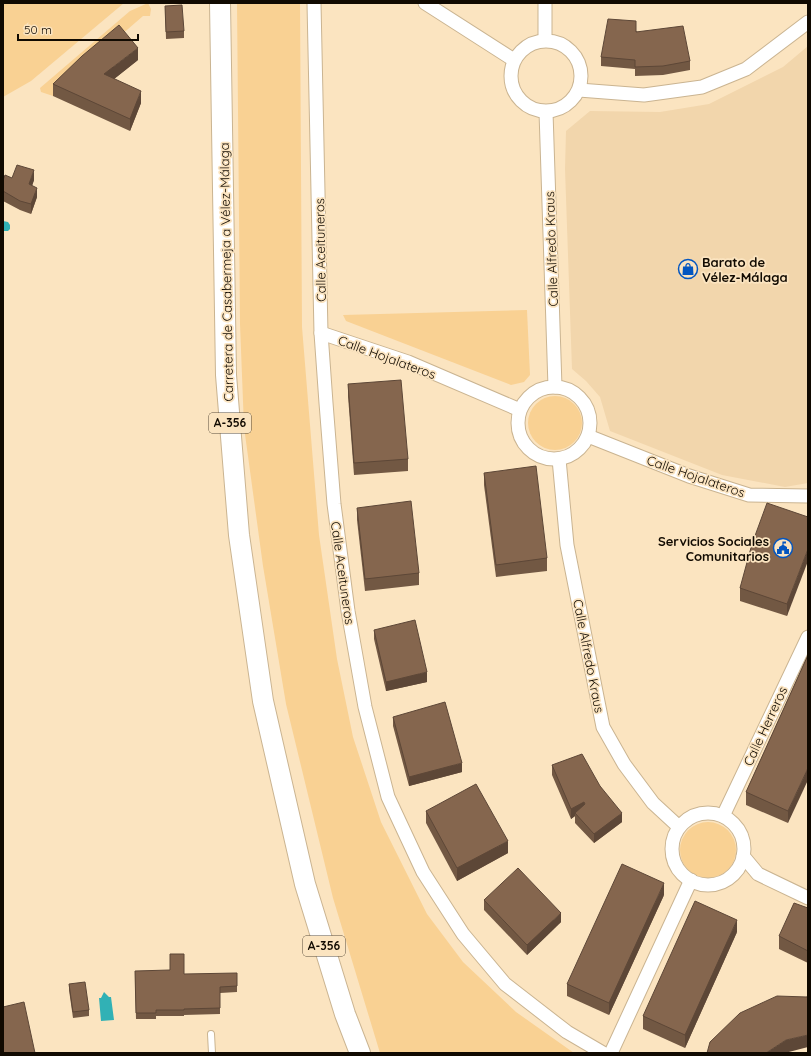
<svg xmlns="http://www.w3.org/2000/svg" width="811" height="1056" font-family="Quicksand,sans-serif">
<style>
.built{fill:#f2d6ac}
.green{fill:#f9d193}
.water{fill:#31b1b5}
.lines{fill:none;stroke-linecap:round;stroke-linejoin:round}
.lane-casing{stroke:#cab491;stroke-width:8}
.street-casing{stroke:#cab491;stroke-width:15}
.primary-casing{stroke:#cab491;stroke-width:22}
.lane{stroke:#fff;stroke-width:6}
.street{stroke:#fff;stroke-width:13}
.primary{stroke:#fff;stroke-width:20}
.wall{fill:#725843}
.shaded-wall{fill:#5d4737}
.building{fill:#85664e;stroke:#5d4737}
.labels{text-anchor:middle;stroke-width:3.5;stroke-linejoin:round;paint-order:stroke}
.shield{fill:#fbe4c0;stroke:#574b3a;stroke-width:1}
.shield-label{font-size:12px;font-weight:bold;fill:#110a01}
.street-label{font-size:13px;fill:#110a01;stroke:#fbe4c0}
.poi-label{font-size:13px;font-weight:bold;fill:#110a01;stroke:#fbe4c0;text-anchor:start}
</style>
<rect width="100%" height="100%" fill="#fbe4c0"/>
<!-- built -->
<path class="built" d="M808,46v437l-23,4 -63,-12 -112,-44 -10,-34 -14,-16 -14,-12 -7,-200 1,-38 24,-20 70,1 49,-8 74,-37z"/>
<!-- green -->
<g class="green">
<path d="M3,3h121l-93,78 -28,16z"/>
<path d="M148,3l3,6 -1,7h-7l-61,53 -29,27 -12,-4 -1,-4 90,-77z"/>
<path d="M237,3h63l2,324 17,208 18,124 16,78 28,85 46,92 36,48 53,50 58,41h-194l-47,-155 -47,-194 -23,-138 -19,-139 -4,-103z"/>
<path d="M527,310l3,65 -6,7 -13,3 -165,-64 -3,-6z"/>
<circle cx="555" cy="423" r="27"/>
<circle cx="708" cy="850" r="28"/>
</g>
<!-- water -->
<g class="water">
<path d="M3,221l5,1 2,3v4l-2,2h-5z"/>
<path d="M104,992l5,5h2l3,23 -13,1 -2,-23h2z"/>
</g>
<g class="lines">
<defs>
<path id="lane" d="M211,1034l1,19"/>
<g id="street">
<path d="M314,3l7,330 5,70 8,101 14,107 17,96 23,90 35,75 40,62 42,50 62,48 36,21"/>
<path d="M425,3l89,57"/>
<path d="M545,3v37"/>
<circle cx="546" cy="76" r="35"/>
<path d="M579,90l65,5 58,-8 44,-18 62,-47"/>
<path d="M546,112l9,275"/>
<path d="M321,333l87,29 112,48"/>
<circle cx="554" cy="423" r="36"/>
<path d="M588,436l101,40 60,19 59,1"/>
<path d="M559,459l8,86 36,182 21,37 29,39 26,24"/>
<circle cx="708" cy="849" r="36"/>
<path d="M723,816l85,-179"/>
<path d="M743,856l15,18 50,24"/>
<path d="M611,1053l80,-173"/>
</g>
<path id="primary" d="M220,3l6,372 13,160 24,166 42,183 40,130 15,39"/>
</defs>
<!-- lane casing -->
<use href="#lane" class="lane-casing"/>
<!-- street casing -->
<use href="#street" class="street-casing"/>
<!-- primary casing -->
<use href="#primary" class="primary-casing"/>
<!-- lane -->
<use href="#lane" class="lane"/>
<!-- street -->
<use href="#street" class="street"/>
<!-- primary -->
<use href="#primary" class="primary"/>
</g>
<!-- wall -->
<g class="wall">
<path d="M165,6l19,25v7l-18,1z"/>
<path d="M636,31l54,30v9l-27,5 -28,1v-7l-34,-3v-9z"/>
<path d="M138,60l-24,19 27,24 -11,28 -77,-35v-12z"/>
<path d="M12,178l22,2 -2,6 5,11 -6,17 -11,-4 -17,-9v-21z"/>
<path d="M348,384l60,75v12l-54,4 -6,-79z"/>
<path d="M484,473l63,85v13l-51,6 -12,-92z"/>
<path d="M357,508l62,65v12l-54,6 -8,-71z"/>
<path d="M808,517l-21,99 -47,-15v-13z"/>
<path d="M374,630l53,52 -41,9 -12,-52z"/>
<path d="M808,655l-20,168 -42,-18v-13z"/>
<path d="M393,717l69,55 -53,14 -16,-60z"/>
<path d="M552,765l48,21 22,36 -28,21 -19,-20v-7l-4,3 -19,-44z"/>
<path d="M426,811l82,42 -51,28 -31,-58z"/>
<path d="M664,895l-55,120 -42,-19v-12z"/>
<path d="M484,900l77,22 -34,33 -43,-45z"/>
<path d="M808,908v55l-29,-14v-13z"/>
<path d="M737,932l-52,116 -42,-19v-13z"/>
<path d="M135,971l49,3 53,12v6l-17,1v21l-36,1v1h-28v3h-20z"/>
<path d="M69,984l20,26v6l-16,2 -4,-28z"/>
</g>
<!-- shaded-wall -->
<g class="shaded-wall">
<path d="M138,48v12l-34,27v-13z"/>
<path d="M141,91v12l-11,28v-12z"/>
<path d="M34,170v10l-5,14v-10z"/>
<path d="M37,188v9l-6,17v-10z"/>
<path d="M808,549v12l-21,55v-12z"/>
<path d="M427,672v10l-41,9v-9z"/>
<path d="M462,763v9l-53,14v-9z"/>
<path d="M808,768v12l-20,43v-12z"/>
<path d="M584,802v9l-9,2v3l-4,3v-10z"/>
<path d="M622,813v9l-28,21v-9z"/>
<path d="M508,841v12l-51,28v-13z"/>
<path d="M664,883v12l-55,120v-12z"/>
<path d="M561,913v9l-34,33v-10z"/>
<path d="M737,920v12l-52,116v-13z"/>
<path d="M808,1035v12l-23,6h-19l20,-13z"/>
</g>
<!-- building -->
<g class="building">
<path d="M182,5l2,26 -18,1 -1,-26z"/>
<path d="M608,19l28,2v11l47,-6 7,35 -27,5 -28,1v-7l-34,-3z"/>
<path d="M119,25l19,23 -34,26 37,17 -11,28 -77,-35 29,-28z"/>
<path d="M17,165l17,5 -5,14 8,4 -6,16 -11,-3 -17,-10v-11l2,-5 7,3z"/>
<path d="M401,380l7,79 -54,4 -6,-79z"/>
<path d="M536,466l11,92 -51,7 -12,-92z"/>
<path d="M411,501l8,72 -54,6 -8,-71z"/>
<path d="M767,503l41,14v32l-21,55 -47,-16 12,-44z"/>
<path d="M415,620l12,52 -41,10 -12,-52z"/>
<path d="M808,655v113l-20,43 -42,-19z"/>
<path d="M445,702l17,61 -53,14 -16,-60z"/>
<path d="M582,754l18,32 22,27 -28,21 -19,-21 10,-9 -1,-2 -13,7 -19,-44z"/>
<path d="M476,784l32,57 -51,27 -31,-57z"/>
<path d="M622,864l42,19 -55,120 -42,-19z"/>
<path d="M518,868l43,45 -34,32 -43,-45z"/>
<path d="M695,901l42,19 -52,115 -42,-19z"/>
<path d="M794,903l14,5v43l-29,-15z"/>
<path d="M170,954h14v20l53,-1v13l-17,1v21l-36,1v1h-28v3h-20l-1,-42 35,-1z"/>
<path d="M85,982l4,28 -16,2 -4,-28z"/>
<path d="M808,995v40l-22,5 -20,13h-59l3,-11 30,-29 37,-17 30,1z"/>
<path d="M24,1002l11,51h-32v-46z"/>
</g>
<!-- icons -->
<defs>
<symbol id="shop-ring" viewBox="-11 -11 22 22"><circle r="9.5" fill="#fbe4c0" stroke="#0456c0" stroke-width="1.5"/><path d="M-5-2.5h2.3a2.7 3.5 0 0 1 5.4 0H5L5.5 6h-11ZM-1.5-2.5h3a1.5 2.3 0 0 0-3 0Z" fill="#0456c0"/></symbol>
<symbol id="civic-ring" viewBox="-11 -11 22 22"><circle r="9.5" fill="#fbe4c0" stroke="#0456c0" stroke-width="1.5"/><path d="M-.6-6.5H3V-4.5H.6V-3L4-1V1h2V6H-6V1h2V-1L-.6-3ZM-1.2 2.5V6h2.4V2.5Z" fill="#0456c0"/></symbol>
</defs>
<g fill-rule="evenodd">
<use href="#shop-ring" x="677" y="258" width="22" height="22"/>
<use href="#civic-ring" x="772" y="537" width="22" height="22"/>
</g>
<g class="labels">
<!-- shield labels -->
<g class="shield">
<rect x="209" y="413" width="42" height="20" rx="3"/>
<rect x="303" y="936" width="42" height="20" rx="3"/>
</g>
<g class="shield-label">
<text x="230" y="427">A-356</text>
<text x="324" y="950">A-356</text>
</g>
<!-- street labels -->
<g class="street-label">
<text transform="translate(551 249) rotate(-92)" y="5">Calle Alfredo Kraus</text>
<text transform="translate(320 250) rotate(-91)" y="5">Calle Aceituneros</text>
<text transform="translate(226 272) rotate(-91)" y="5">Carretera de Casabermeja a Vélez-Málaga</text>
<text transform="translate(387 357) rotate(20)" y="5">Calle Hojalateros</text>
<text transform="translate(696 476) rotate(19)" y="5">Calle Hojalateros</text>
<text transform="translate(343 573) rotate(82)" y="5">Calle Aceituneros</text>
<text transform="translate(589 656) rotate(79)" y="5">Calle Alfredo Kraus</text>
<text transform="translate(765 726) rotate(-65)" y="5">Calle Herreros</text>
</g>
<!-- poi labels -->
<g class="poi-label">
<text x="702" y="267">Barato de<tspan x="702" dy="15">Vélez-Málaga</tspan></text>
<text x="769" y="546" text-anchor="end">Servicios Sociales<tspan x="769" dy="15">Comunitarios</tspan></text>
</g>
</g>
<!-- border -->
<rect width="811" height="1056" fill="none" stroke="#110a01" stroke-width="8"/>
<!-- scale -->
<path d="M18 34v6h120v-6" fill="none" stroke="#110a01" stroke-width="2"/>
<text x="24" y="34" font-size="12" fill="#110a01" stroke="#fbe4c0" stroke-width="3" paint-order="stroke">50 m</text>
</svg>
